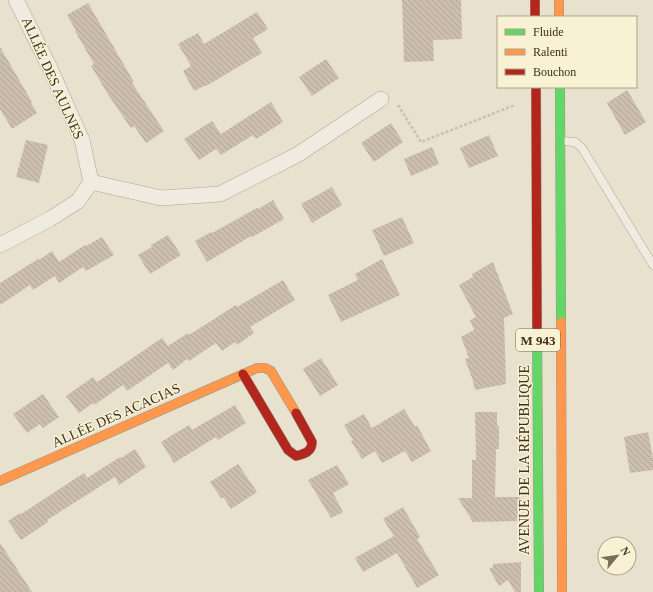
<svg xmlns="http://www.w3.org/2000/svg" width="653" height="592" font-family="'Times New Roman',serif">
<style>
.building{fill:url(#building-back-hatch)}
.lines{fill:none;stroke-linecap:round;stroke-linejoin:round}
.lane-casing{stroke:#ada697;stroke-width:9}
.street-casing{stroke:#ada697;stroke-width:16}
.fast-casing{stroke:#9d9586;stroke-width:10}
.slow-casing{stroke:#9d9586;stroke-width:10}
.jam-casing{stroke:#9d9586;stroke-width:10}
.path{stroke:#c7c2b7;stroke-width:2.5;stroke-dasharray:3 2;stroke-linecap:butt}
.lane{stroke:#efebe0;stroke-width:8}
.street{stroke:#efebe0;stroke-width:15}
.fast{stroke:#63d668;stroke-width:9}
.slow{stroke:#ff974d;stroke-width:9}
.jam{stroke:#b3261e;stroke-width:9}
.labels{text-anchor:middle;stroke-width:3;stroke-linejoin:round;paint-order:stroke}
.shield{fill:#f8f1d4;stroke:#756955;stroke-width:1}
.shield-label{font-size:13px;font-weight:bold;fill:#3d2f1e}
.street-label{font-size:14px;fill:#3d2f1e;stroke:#f8f1d4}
</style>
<defs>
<pattern id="building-back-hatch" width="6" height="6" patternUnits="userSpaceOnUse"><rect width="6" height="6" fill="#ccbfae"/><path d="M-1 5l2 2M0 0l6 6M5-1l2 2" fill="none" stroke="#b0a495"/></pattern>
</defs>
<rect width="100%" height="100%" fill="#e8e1ce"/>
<!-- building -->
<g class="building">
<path d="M402,0h59l1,39 -29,1 1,21 -30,1z"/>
<path d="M88,3l46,79 -2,1 32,48 -18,12 -12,-17 -3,2 -22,-32 -18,-30 3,-2 -19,-33h1l-9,-16z"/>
<path d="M257,12l11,17 -15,9 9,15 -56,33v-1l-12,6 -11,-20 8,-5 -13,-22 20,-11 6,11z"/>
<path d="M0,47l32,55 -1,1 6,10 -25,16 -12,-20z"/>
<path d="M326,59l13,19 -27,18 -13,-19z"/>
<path d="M627,90l19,32 -21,13 -18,-32z"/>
<path d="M271,102l12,20 -27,17 -3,-4 -32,20 -5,-6 -17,11 -15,-21 28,-18 9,13z"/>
<path d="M391,123l12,19 -29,20 -13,-19z"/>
<path d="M489,135l9,21 -29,12 -9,-20z"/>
<path d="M26,140l22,5 -9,38 -23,-6z"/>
<path d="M432,147l7,17 -28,12 -7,-17z"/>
<path d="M332,187l10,18 -30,18 -11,-19z"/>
<path d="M273,200l11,19 -32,18 -1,-1 -44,26 -12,-21 16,-9 1,1 45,-25 1,1z"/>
<path d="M402,217l12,26 -30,13 -12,-26z"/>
<path d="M168,235l13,20 -31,19 -12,-19 14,-8 -1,-2z"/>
<path d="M102,237l12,18 -28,16 -3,-4 -24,16 -4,-7 -22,14 -3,-5 -30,20v-22l38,-24 1,1 13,-9 7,11 26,-17 1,1z"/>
<path d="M382,259l18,36 -59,27 -13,-27 30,-15 -3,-6z"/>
<path d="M493,262l20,52 -9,4 2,66 -31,6 -2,-9 -8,-22 4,-1 -8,-21 13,-7 -4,-10 6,-3 -17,-32 14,-8 -1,-3z"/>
<path d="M283,280l12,20 -45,27 4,6 -17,12 -2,-3 -13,9 -6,-8 -27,18 -2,-2 -14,11 -5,-7 -41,28 -4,-6 -29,20 -1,-2 -14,10 -13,-17 27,-19 4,5 65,-44 6,8 20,-13 1,2 47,-30 1,2z"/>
<path d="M321,358l17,27 -18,11 -17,-27z"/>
<path d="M43,394l16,23 -16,11 -3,-4 -13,9 -14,-19z"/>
<path d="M235,405l11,18 -28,17 -2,-3 -42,26 -13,-21 28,-17 3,5z"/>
<path d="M404,409l11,18 2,-2 14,26 -19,11 -7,-11 -23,12 -7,-12 -13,8 -11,-18 2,-1 -9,-15 20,-11 8,14z"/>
<path d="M475,412h22v14h2v23h-3l-1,48h25v24l-47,1 -15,-24h14v-38h4z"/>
<path d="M648,432l5,26v12l-23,3 -6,-36z"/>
<path d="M135,449l11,18 -27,18 -4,-8 -68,43 1,2 -27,18 -13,-19 12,-8 1,1 63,-41 3,5 33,-21 1,1z"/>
<path d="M238,464l19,28 -26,17 -7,-11h-3l-11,-16z"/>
<path d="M337,465l12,19 -16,9 10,19 -12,6 -23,-38z"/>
<path d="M403,507l17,30 -3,2 22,36 -22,13 -20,-35 -34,19 -8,-14 39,-22 -11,-17z"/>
<path d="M0,543l32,49h-32z"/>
<path d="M521,562v30h-6l-7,-12 -9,6 -10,-17 4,-2v-3z"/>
</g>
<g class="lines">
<defs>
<path id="lane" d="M562,141l13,1 7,6 71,117"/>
<g id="street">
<path d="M16,0l33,66 33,74 9,42"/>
<path d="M0,245l50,-26 28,-18 13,-19 70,16 59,-4 77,-39 84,-56"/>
</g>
<g id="fast">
<path d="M560,87l1,235"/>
<path d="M537,328l2,264"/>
</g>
<g id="slow">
<path d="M559,0v17"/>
<path d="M561,322l1,270"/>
<path d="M0,481l257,-113h8l6,3 25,42"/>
</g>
<g id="jam">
<path d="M535,0v17"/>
<path d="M536,87l1,241"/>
<path d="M243,374l45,76 8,6c8,-2 16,-4 16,-14l-16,-29"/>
</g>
</defs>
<!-- lane casing -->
<use href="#lane" class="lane-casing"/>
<!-- street casing -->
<use href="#street" class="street-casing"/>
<!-- fast casing -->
<use href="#fast" class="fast-casing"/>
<!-- slow casing -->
<use href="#slow" class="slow-casing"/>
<!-- jam casing -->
<use href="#jam" class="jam-casing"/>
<!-- path -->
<path class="path" d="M398,105l23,37 94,-37"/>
<!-- lane -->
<use href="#lane" class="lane"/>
<!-- street -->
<use href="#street" class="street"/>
<!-- fast -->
<use href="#fast" class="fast"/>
<!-- slow -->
<use href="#slow" class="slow"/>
<!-- jam -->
<use href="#jam" class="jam"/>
</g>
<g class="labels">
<!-- shield labels -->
<rect class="shield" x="516" y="329" width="44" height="22" rx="3"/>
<g class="shield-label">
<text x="538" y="345">M 943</text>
</g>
<!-- street labels -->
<g class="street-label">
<text transform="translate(53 78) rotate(66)" y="5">ALLÉE DES AULNES</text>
<text transform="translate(116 415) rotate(-24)" y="5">ALLÉE DES ACACIAS</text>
<text transform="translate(524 460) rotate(-90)" y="5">AVENUE DE LA RÉPUBLIQUE</text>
</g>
</g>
<!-- legend -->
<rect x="497" y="16" width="140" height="72" fill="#f8f1d4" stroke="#ada38b"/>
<rect x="505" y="29" width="20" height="6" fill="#63d668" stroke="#ada38b"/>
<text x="533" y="36" font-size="12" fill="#3d2f1e">Fluide</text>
<rect x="505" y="49" width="20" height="6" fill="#ff974d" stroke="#ada38b"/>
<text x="533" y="56" font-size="12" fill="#3d2f1e">Ralenti</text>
<rect x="505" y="69" width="20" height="6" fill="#b3261e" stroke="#ada38b"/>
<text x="533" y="76" font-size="12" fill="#3d2f1e">Bouchon</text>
<!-- north arrow -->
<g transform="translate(617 556) rotate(61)"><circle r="19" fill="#f8f1d4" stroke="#ada38b"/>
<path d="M0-3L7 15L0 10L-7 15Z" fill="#796d5c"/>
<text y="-6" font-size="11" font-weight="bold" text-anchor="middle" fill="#3d2f1e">N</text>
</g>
</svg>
